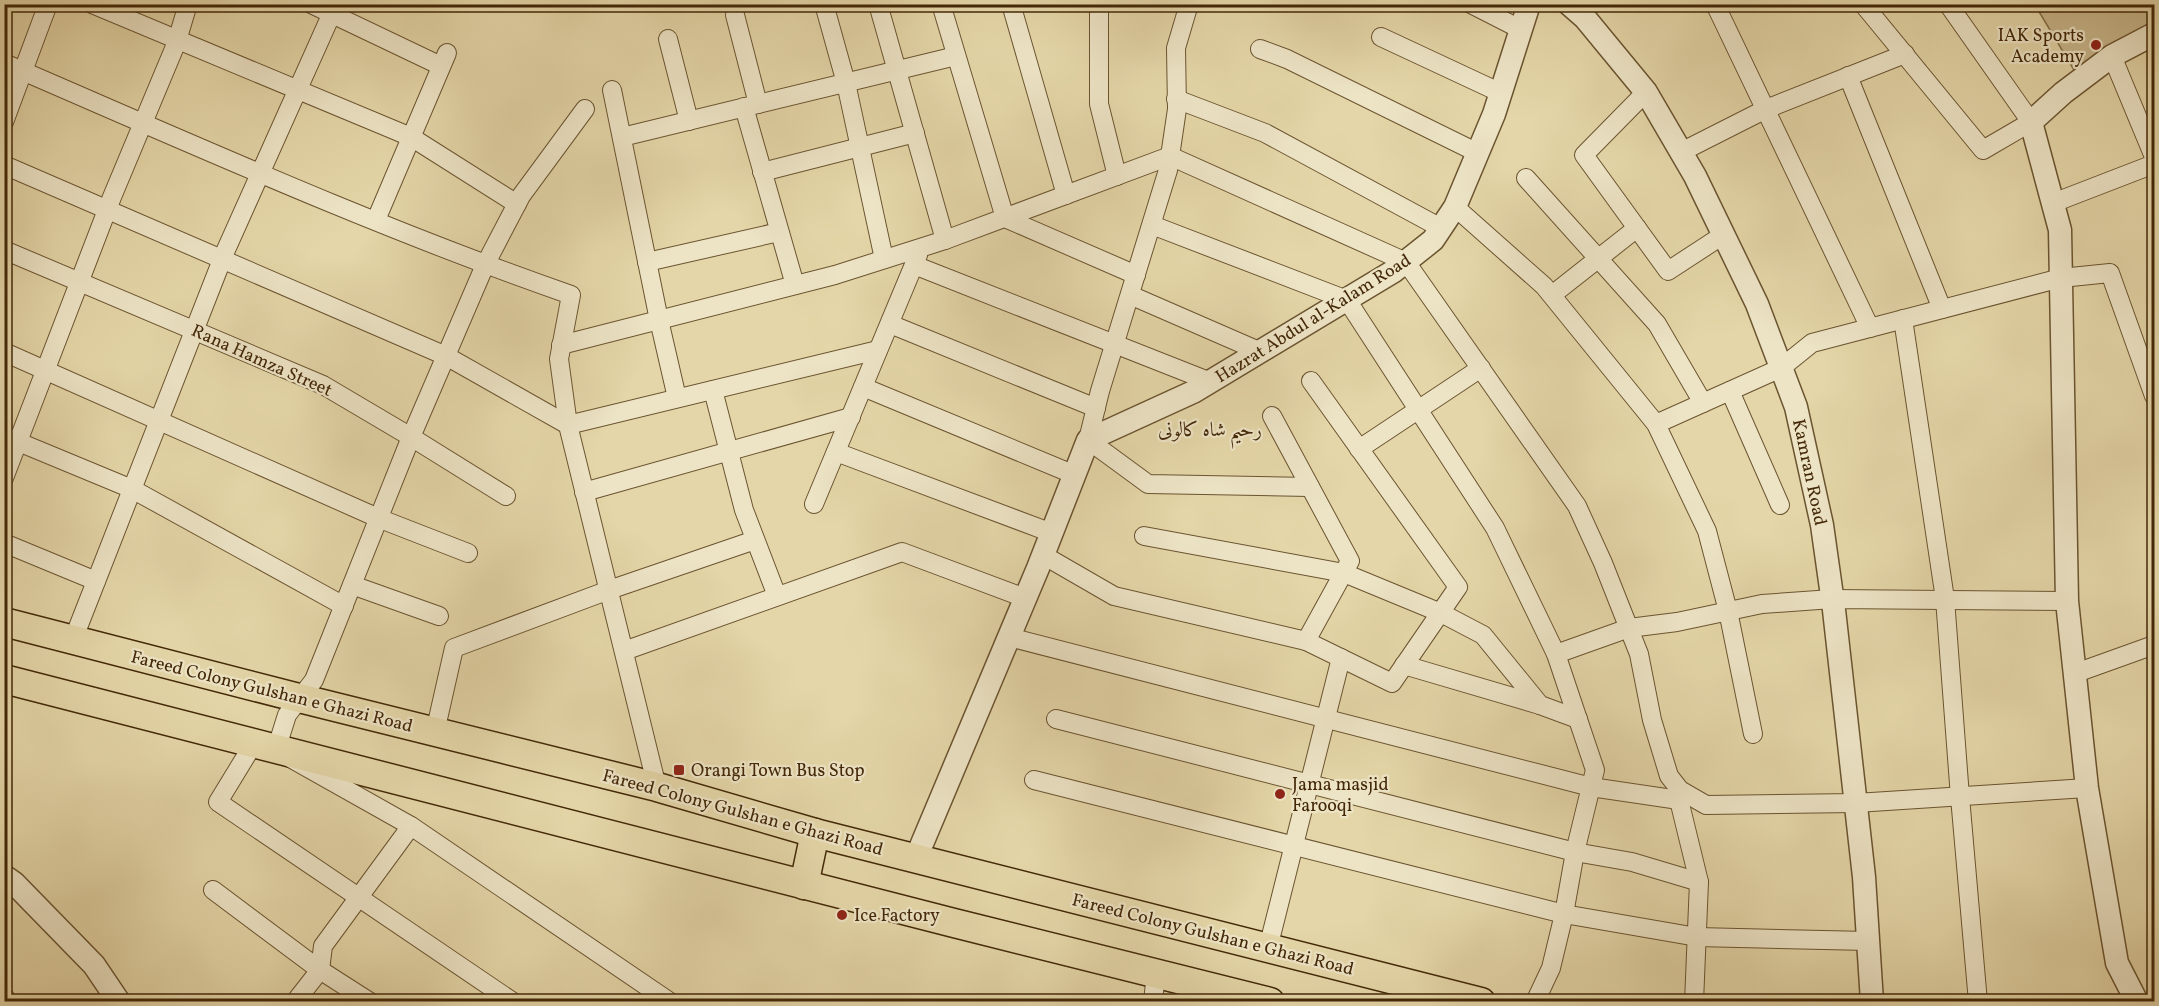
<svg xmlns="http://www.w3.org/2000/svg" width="2159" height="1006" font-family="Vollkorn,Amiri,serif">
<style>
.green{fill:#c9b88d;stroke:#86704a;stroke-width:1.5}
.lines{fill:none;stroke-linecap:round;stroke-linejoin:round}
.minor-casing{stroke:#6b5430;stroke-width:20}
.tertiary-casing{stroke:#6b5430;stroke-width:25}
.primary-casing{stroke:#432808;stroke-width:31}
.minor{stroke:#ede4c6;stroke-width:18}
.tertiary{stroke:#ede4c6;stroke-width:22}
.primary{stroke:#e4d6a8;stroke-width:28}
.poi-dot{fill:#8f2418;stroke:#ede4c6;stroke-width:2}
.labels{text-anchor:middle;stroke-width:4.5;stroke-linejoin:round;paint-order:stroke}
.poi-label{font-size:18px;fill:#432808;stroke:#ede4c6;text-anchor:start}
.street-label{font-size:18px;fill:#432808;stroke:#ede4c6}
.neighbourhood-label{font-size:20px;fill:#432808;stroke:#ede4c6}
</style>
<rect width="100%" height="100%" fill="#e4d6a8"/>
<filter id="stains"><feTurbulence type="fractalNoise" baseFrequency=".00333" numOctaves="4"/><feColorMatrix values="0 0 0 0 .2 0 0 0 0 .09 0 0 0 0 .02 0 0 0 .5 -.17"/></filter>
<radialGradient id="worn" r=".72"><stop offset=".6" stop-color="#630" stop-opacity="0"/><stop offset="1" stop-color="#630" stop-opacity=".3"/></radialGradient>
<!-- green -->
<path class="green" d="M2035,5h119v29l-74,46z"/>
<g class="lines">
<defs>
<g id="minor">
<path d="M92,4l319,133 106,67"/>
<path d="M311,4l130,62"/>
<path d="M824,4l22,79 38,176"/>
<path d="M878,4l67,236"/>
<path d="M941,4l64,214 131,57"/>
<path d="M1011,4l55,191"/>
<path d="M1099,4v100l18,72"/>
<path d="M1189,4l-13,44 1,61 -9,61 -68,221 -12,49 60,44 162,3"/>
<path d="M1471,4l51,26"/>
<path d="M1715,4l155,324"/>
<path d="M1863,4l120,146 48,-28 -83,-118"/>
<path d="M735,15l23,89"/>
<path d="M1381,37l120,56"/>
<path d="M668,39l21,82"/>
<path d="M1260,49l27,10 191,94"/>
<path d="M2112,56l42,101"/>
<path d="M4,63c188,81 374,165 567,232l-12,64 9,66 89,362"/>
<path d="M1848,76l94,233"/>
<path d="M612,90l47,230 18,78"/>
<path d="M1646,92l-62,63 84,116 55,-36"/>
<path d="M1176,99l89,34 176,95"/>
<path d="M744,107l51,178"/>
<path d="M585,109l-64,87 -36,69 -74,172 -97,243 -27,35 -11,35 135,76 259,176"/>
<path d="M4,122l44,-118"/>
<path d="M622,137l334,-81"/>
<path d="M1681,152l85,-43 139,-55"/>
<path d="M4,165l442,191 122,69 310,-75"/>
<path d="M762,172l153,-39"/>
<path d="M1526,178l131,146 46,79"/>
<path d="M2053,203l101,-39"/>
<path d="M1455,207l89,79 112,138 51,107 21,80 25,123"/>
<path d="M376,220l71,-167"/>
<path d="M1152,225l195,75 148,228 61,126 39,116 -20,82 -11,62 -13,54 -16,34"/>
<path d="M4,250l319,135 88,52 95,59"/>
<path d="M647,262l132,-30"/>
<path d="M914,265l297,117"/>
<path d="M1130,295l131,57"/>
<path d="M1552,295l85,-67"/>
<path d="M1903,319l42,280 15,198 18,205"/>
<path d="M890,324l206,84"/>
<path d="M561,345l274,-70 110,-35 225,-84 236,106 171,244 26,57 36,91 13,66 17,56 11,14 26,15 150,-2 231,-15"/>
<path d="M4,352l374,166 90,35"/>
<path d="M863,387l212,88"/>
<path d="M713,390l31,120 33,86"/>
<path d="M1730,391l50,114"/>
<path d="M1272,416l78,145 -44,80"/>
<path d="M1656,424l125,-56 31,-25 249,-65 49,-5 44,123"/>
<path d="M4,436l128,53 212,117"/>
<path d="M1359,449l122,-81"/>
<path d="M836,452l216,81"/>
<path d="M4,478l108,-281 64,-153 12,-40"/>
<path d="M584,492l267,-75"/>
<path d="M814,504l104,-249"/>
<path d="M1144,536l200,37 97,40 42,22 57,70 38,14"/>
<path d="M4,543l92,38"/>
<path d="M1043,555l71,41 192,45 86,42 66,-96 -147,-206"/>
<path d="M352,585l87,31"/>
<path d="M1009,637l582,150 88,13 8,-4"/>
<path d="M73,640l152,-388 111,-248"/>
<path d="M624,651l278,-99 123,46"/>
<path d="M1556,654l73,-26 48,-6 85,-18 70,-5 235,2"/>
<path d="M1404,665l136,40"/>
<path d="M2076,673l78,-28"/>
<path d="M1056,719l519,133 57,10 67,20"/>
<path d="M435,732l19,-84 155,-58 146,-50"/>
<path d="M254,743l-36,59 295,200"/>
<path d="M1034,780l530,134 133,23 171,4"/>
<path d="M1679,800l20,82 -5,120"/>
<path d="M213,890l107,80 50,32"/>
<path d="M1268,948l73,-290"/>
<path d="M4,996l4,6"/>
<path d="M295,1002l25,-32 3,-24 88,-120"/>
<path d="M1153,1002l3,-29"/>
</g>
<g id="tertiary">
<path d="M1569,4l16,14 61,74 49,84 62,128 39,103 26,118 12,85 30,267 8,125"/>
<path d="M916,858l122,-290 50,-128 105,-48 201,-121 39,-31 22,-33 39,-93 35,-110"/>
<path d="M4,876l10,7 80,82 25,37"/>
<path d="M2137,1002l-20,-39 -30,-175 -20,-187 -7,-371 -29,-108 32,-29 49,-37 42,-22"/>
</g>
<g id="primary">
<path d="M4,622l295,76 358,89 158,46 666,169"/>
<path d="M4,679l950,244 316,79"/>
<path d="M804,885l11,-52"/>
</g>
</defs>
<!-- minor casing -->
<use href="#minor" class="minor-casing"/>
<!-- tertiary casing -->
<use href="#tertiary" class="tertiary-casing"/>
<!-- primary casing -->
<use href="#primary" class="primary-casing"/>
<!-- minor -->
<use href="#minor" class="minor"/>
<!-- tertiary -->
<use href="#tertiary" class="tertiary"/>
<!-- primary -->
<use href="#primary" class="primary"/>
</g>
<!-- markers -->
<g class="poi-dot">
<circle cx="2096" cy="45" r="6"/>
<rect x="673" y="764" width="12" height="12" rx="3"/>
<circle cx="1280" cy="794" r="6"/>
<circle cx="842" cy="915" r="6"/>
</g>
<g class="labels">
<!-- poi labels -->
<g class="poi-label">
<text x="2084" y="41" text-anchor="end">IAK Sports<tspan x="2084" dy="21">Academy</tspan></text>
<text x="691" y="776">Orangi Town Bus Stop</text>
<text x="1292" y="790">Jama masjid<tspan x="1292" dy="21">Farooqi</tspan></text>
<text x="854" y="921">Ice Factory</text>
</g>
<!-- street labels -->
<g class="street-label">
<text transform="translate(1313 318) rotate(-32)" y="6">Hazrat Abdul al-Kalam Road</text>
<text transform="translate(262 360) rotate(24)" y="6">Rana Hamza Street</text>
<text transform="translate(1810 472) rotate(78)" y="6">Kamran Road</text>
<text transform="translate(272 691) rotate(14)" y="6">Fareed Colony Gulshan e Ghazi Road</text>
<text transform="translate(743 812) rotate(15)" y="6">Fareed Colony Gulshan e Ghazi Road</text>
<text transform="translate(1213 934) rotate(14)" y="6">Fareed Colony Gulshan e Ghazi Road</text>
</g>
<!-- neighbourhood labels -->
<g class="neighbourhood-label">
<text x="1210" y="436">رحیم شاہ کالونی</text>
</g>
</g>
<!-- margin -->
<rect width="2159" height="1006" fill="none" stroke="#e4d6a8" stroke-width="24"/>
<rect x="6" y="6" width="2147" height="994" fill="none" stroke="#432808" stroke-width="3"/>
<rect x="12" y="12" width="2135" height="982" fill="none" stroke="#432808" stroke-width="1.5"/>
<rect width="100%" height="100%" filter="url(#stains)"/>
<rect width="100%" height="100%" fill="url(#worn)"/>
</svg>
